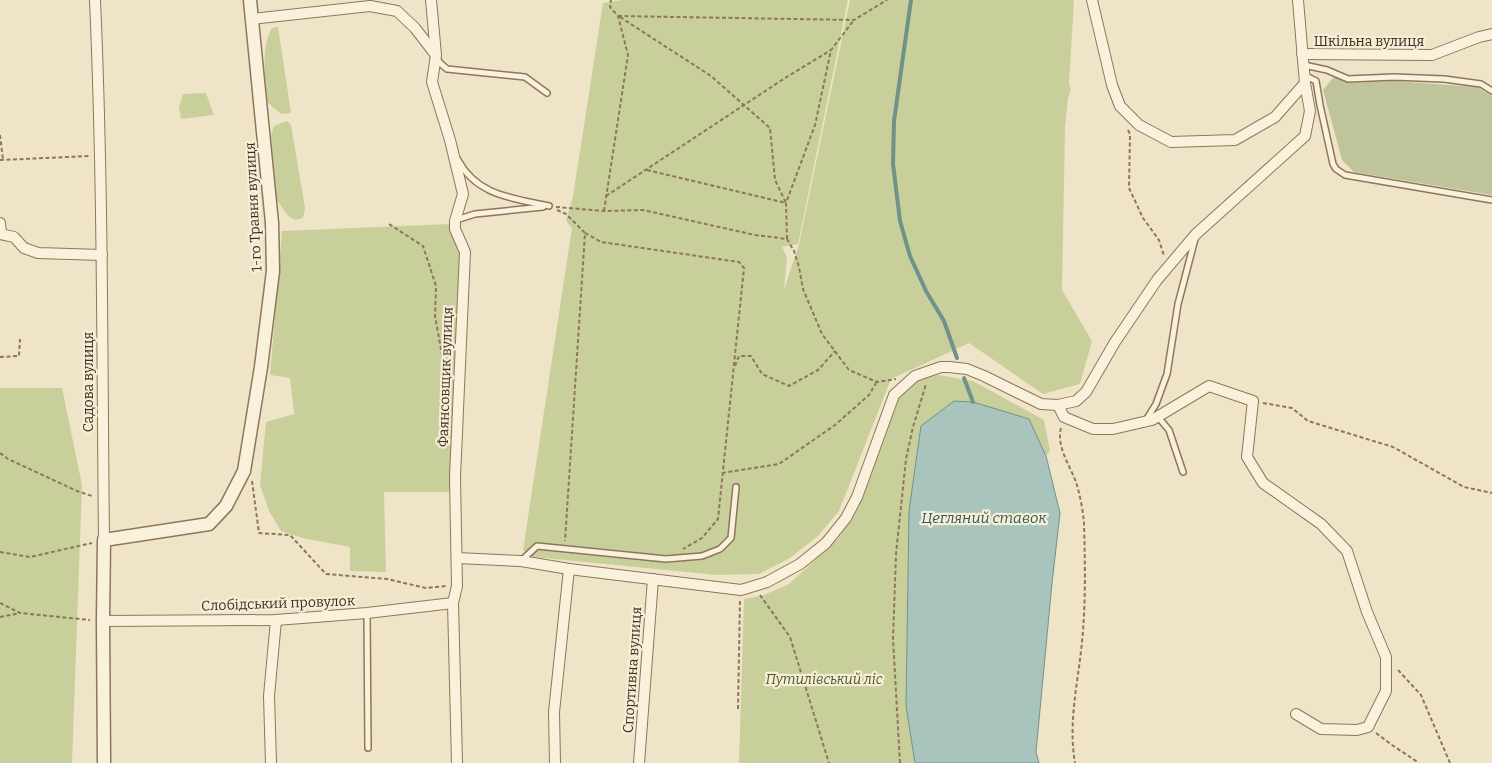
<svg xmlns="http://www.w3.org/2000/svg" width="1492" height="763" font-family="Bitter,serif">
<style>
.green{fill:#c9cf9b}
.cemetery{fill:#bfc49a}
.water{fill:#a9c4bc;stroke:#6f938a}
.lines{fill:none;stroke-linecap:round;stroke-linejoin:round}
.stream{stroke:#6f938a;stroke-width:4}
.service-casing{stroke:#8d765c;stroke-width:8}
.minor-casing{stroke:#8d765c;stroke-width:12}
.tertiary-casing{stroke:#8d765c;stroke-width:15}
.path{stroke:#8d765c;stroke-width:2;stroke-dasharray:4 2.5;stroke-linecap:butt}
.service{stroke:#faf1dc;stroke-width:5}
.minor{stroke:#faf1dc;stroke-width:10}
.tertiary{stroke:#faf1dc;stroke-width:12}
.labels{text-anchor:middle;stroke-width:4.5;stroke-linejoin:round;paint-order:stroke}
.street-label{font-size:14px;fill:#3d2e20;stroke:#f7eed8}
.park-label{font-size:14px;font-style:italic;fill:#4d5a26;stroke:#f7eed8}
.water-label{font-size:15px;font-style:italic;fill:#2f5d5a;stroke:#f7eed8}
</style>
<rect width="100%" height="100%" fill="#f0e4c8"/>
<!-- green -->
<g class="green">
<path d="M622,0h226l-50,244 -16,3 5,10 -3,33 15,-46 51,-244h224l-5,84 2,6 -3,8 -3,29 -3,163 30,51 -12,43 -37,10 -74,-51 -78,36 -52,132 -21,25 -28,22 -31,16 -42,1 -183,-18 -11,-7 49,-322 -6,-7 7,-25 30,-193z"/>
<path d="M278,27l13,86 -10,1 -14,-12c-1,-24 -7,-53 5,-74z"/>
<path d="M206,93l8,22 -33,4 -2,-11 4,-14z"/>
<path d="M287,121l4,4 14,83 -2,10 -8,2 -7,-4 -11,-16 -6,-64 3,-10z"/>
<path d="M450,224l14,29 -12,239h-68l2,80 -36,-1v-24l-48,-9 -21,-7 -12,-20 -9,-26 6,-63 28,-8 -4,-36 -20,-3 12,-144z"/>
<path d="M939,375l34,6 71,39 6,31 -4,5 -17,-37 -120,92 -3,195 9,57h-176l5,-164 20,-4 25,-11 49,-45 16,-24 40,-117 19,-18z"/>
<path d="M0,388h62l20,97 -10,278h-72z"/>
</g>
<!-- cemetery -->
<path class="cemetery" d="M1334,77l14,6 46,-2 83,6 15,9v99l-138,-23 -12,-12 -19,-70z"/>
<!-- water -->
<path class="water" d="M954,401l19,1 56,17 17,37 14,57 -8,70 -16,169 3,11h-124l-9,-57 3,-195 12,-85z"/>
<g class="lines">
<!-- stream -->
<g class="stream">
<path d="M911,0l-17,121 -1,43 7,57 10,35 16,35 18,30 13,37"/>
<path d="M964,378l9,24"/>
</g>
<defs>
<g id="service">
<path d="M437,58l3,5 7,6 78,8 22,16"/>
<path d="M1304,65l23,5 21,9 46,-2 50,2 37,5 11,7"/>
<path d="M1304,75l12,6 4,24 13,59 3,5 9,6 147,25"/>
<path d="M458,160c19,36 55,38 91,46"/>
<path d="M456,220l19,-6 68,-7"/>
<path d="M1158,417l11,13 14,42"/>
<path d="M1146,420l10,-16 11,-30 11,-70 17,-65"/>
<path d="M521,561l16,-15 129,13 36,-3 18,-7 11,-11 5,-51"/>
<path d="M367,613l1,135"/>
</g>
<g id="minor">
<path d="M95,0c8,180 7,360 9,540"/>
<path d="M431,0l5,55 -4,27 18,58 13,54 -8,27v8l10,23 -10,225 2,109 -4,17 4,160"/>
<path d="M1092,0l20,85 8,21 19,19 32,17 64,-2 40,-23 30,-34"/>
<path d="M252,19l118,-13 27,5 18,17 20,26"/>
<path d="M1302,54l130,1 47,-18 13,-3"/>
<path d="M0,223l1,10"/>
<path d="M0,234l14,3 10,11 14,5 64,2"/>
<path d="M1058,405l6,12 29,12h20l39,-9 57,-34 44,15 -6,56 16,26 58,41 26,27 20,61 19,45v34l-18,36 -11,3 -36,-1 -25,-15"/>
<path d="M457,558l64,3 48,8 172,21 26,-8 33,-18 26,-21 20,-25 11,-21 37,-102 21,-19 26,-9h8l18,2 17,7 57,28 17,1 18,-4 10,-9 29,-50 42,-62 39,-46 109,-98 5,-25 -5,-28 -7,-83"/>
<path d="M103,621l173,-1 91,-7 86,-10"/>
<path d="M271,763l-2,-67 7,-76"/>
<path d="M555,763l-1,-51 15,-143"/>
<path d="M639,763l14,-184"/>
</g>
<path id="tertiary" d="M104,763l-1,-142 1,-81 105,-16 17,-18 18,-35 17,-104 12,-96 -1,-48 -22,-223"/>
</defs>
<!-- service casing -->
<use href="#service" class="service-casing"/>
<!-- minor casing -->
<use href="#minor" class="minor-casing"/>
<!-- tertiary casing -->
<use href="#tertiary" class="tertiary-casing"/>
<!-- path -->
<g class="path">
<path d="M618,16l236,4 33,-20"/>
<path d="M620,17l91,59 59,52 5,52 11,23"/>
<path d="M1128,130l2,4 -1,54 14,30 16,22 5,16"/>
<path d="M0,135l3,25"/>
<path d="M0,160l90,-4"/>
<path d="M647,170l139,33"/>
<path d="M606,196l179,-118 46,-28"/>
<path d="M556,207l48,4 39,-1 112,25 32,4 7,12 5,16 4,22 19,45 27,36 28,12 19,-3"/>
<path d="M557,210l9,4 19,19 -20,308"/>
<path d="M604,211l24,-156 -10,-39 -8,-9 1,-7"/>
<path d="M389,224l34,22 13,40 -1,30 7,39 3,71"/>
<path d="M585,233l16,9 138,20 5,6 -26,251 -16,19 -19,11"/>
<path d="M787,239l-1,-36 29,-78 16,-75 23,-30"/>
<path d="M0,357l19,-1 1,-17"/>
<path d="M735,366l4,-10h12l11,18 27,12 29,-16 17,-19"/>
<path d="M1263,403l29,5 16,13 85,26 71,40 28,6"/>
<path d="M1061,428c-5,18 9,38 15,54 4,13 7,28 8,41 1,40 2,79 -2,119 -4,41 -14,80 -7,121"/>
<path d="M0,453l8,6 69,32 15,5"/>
<path d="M722,473l57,-9 56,-39 34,-30 7,-12"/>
<path d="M252,481l7,52 31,2 36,39 61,5 39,9 20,-2"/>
<path d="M0,552l30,5 62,-14"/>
<path d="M760,595l30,42 39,126"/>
<path d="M0,603l20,10 70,7"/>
<path d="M0,617l20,-4"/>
<path d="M1398,670l23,25 29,68"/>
<path d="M738,709l2,-109"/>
<path d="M1376,733l16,12 27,18"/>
<path d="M900,763l-7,-124 3,-85 10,-95 7,-32 13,-43"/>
</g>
<!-- service -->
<use href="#service" class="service"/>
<!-- minor -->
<use href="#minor" class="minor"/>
<!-- tertiary -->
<use href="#tertiary" class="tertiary"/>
</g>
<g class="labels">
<!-- street labels -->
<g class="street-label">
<text x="1369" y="46">Шкільна вулиця</text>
<text transform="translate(253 207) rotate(-93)" y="5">1-го Травня вулиця</text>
<text transform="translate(445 377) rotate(-88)" y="5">Фаянсовщик вулиця</text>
<text transform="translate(88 382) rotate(-90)" y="5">Садова вулиця</text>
<text transform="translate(278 603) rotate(-2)" y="5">Слобідський провулок</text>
<text transform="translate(632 670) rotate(-86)" y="5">Спортивна вулиця</text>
</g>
<!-- park labels -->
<g class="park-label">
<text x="824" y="684">Путилівський ліс</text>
</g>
<!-- water labels -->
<g class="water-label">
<text x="984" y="523">Цегляний ставок</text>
</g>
</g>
</svg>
